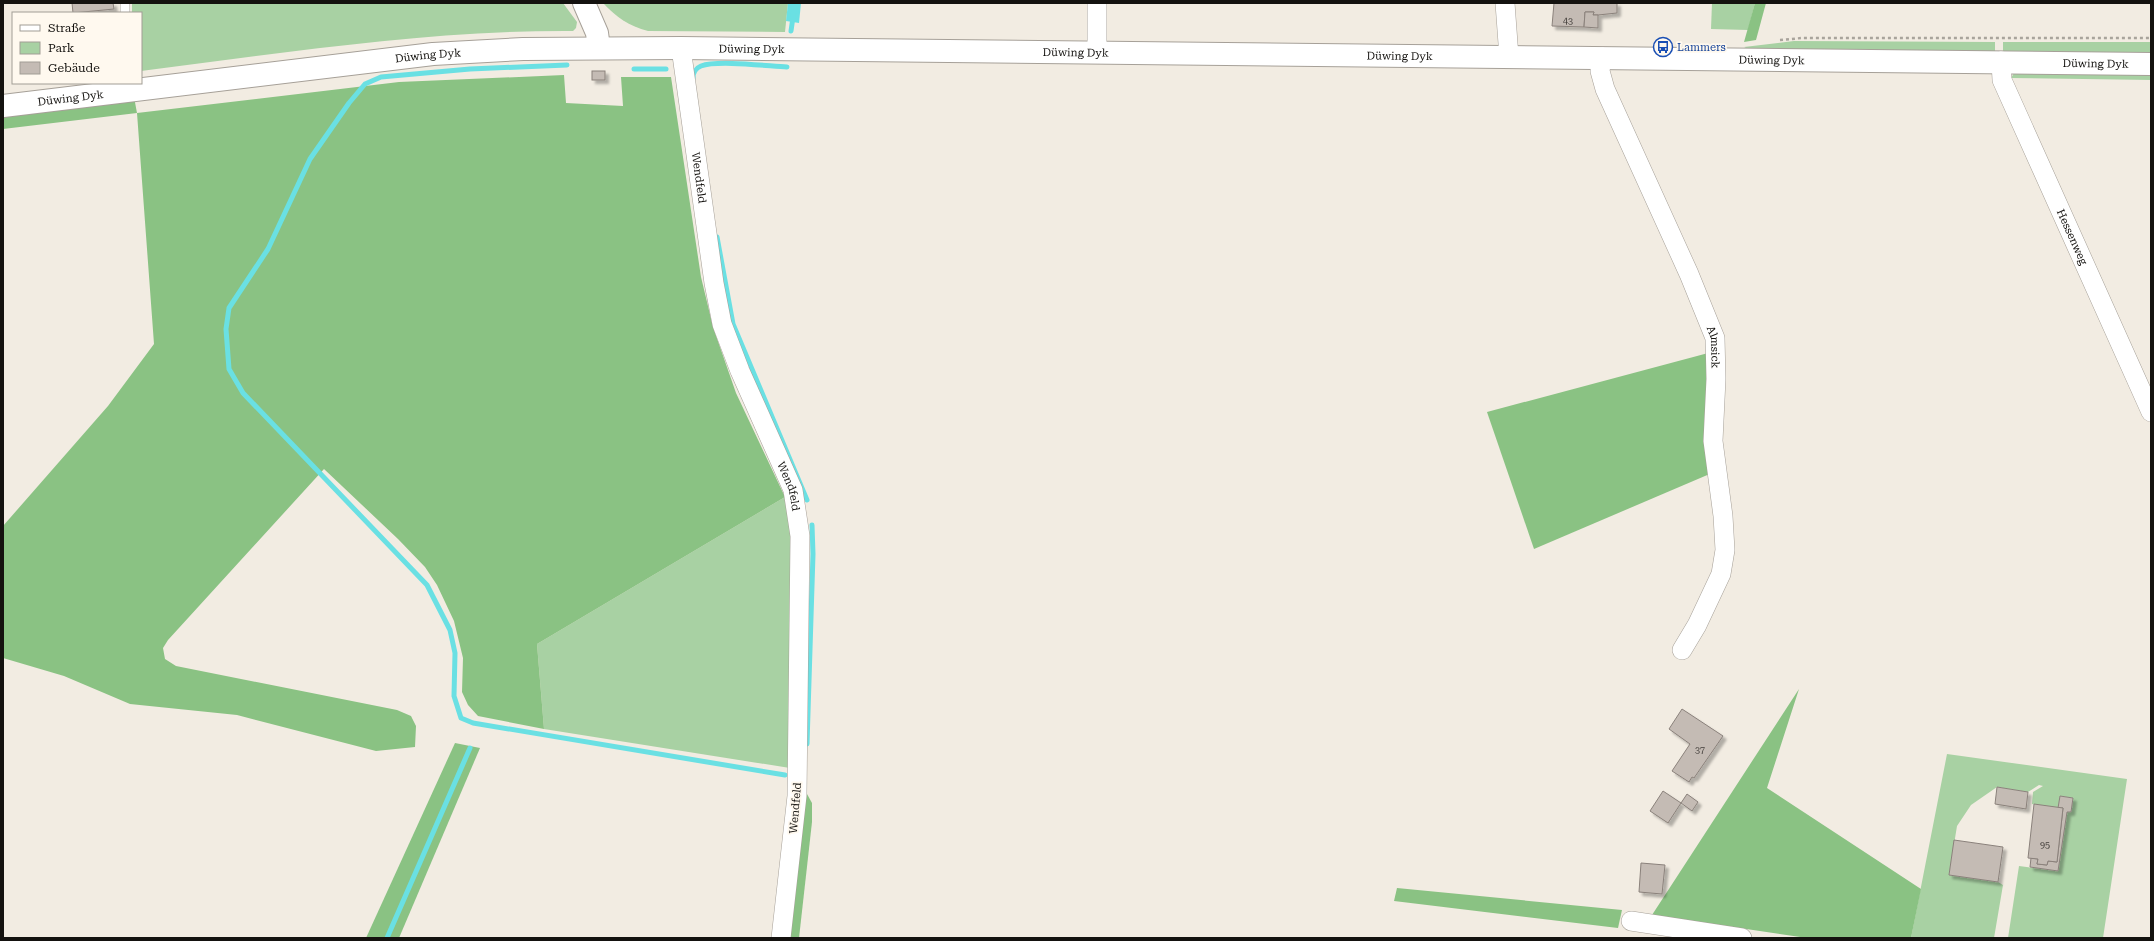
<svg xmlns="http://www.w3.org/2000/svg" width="2154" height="941" font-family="'Roboto Serif',serif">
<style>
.green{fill:#a8d1a3}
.forest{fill:#8ac283}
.water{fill:#6ae0e3}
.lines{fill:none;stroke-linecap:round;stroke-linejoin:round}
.stream{stroke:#6ae0e3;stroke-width:5}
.building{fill:#c4bbb4;stroke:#8a817b;filter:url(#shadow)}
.lane-casing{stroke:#a6a098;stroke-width:10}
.street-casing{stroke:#a6a098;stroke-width:20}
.secondary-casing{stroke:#a6a098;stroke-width:24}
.path{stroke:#a9a49c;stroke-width:2.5;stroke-dasharray:3 3;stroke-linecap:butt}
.lane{stroke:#fff;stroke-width:9}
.street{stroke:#fff;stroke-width:19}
.secondary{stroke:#fff;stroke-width:22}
.labels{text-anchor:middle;stroke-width:3.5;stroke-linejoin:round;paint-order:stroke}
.number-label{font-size:9px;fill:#403c38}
.transit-label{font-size:11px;fill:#164399;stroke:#fff9ef;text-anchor:start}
.street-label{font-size:11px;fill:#14120f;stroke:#fff9ef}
</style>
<defs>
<filter id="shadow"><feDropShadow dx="3.5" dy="3.5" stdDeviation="1" flood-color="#0004"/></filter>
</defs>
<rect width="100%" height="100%" fill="#f2ece2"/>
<!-- green -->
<g class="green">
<path d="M132,3h431l14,19 -1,6 -3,3c-145,-1 -288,22 -432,40v-58h-9z"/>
<path d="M603,3h185l-3,29 -137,-1c-19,-5 -32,-14 -45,-28z"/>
<path d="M1712,3h43l-7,27 -37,-1z"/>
<path d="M1794,41l201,1v11l-241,-1 -10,-5z"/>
<path d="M2003,42h148v13l-148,-2z"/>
<path d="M2151,69v11l-140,-2 5,-8z"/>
<path d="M785,497l9,54 -4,217 -246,-39 -7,-85z"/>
<path d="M1947,754l180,25 -24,159h-95l11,-72 39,5 9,-59h4l2,-14 -13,-2 -2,12 -26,-4 1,-12 10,-6 -4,-1 -11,7 -31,-5 -26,18 -14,21 -8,49 49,7 5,3 -9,53h-83z"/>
</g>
<!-- forest -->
<g class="forest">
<path d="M1755,3h11l-10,37 -12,2z"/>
<path d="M564,75l2,28 57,3 -2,-29h50l30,200 12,50 23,66 49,104 -248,147 7,85 -66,-13 -10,-11 -6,-13 1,-34 -9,-37 -17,-36 -12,-18 -27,-28 -74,-70 -156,171 -5,8 2,11 11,7 221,44 14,6 5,10 -1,21 -39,4 -139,-36 -107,-11 -66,-28 -61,-18v-132l105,-120 46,-62 -17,-231 -134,16v-16l131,-16 3,16 262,-31z"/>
<path d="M1712,352v121l-178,76 -47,-137z"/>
<path d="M1799,689l-32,99 154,101 -10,49h-104l-155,-23z"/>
<path d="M455,743l25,5 -81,190h-33z"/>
<path d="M807,794l5,9v19l-13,116h-11l12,-137z"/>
<path d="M1397,888l225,22 -4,18 -224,-27z"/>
</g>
<!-- water -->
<path class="water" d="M788,3h13l-2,20 -13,-2z"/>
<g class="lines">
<!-- stream -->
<g class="stream">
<path d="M791,31l4,-28"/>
<path d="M567,65l-97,4 -89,8 -16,7 -16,19 -39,56 -42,90 -39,59 -3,21 3,40 14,24 184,192 23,45 5,23 -1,43 7,22 12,5 312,52"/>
<path d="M634,69h32"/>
<path d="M693,78c0,-5 3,-10 8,-12 17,-6 66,0 86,1"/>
<path d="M717,237l16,87 74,176"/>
<path d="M807,744l6,-190 -1,-29"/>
<path d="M387,938l83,-190"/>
</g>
</g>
<!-- building -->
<g class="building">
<path d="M72,3h41l1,6 -41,4z"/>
<path d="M1554,3h63v10l-19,2h-5l1,-3h-9l-1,15 -32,-1z"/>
<path d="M1585,12h9l-1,3h5v13l-14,-1z"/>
<rect x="592" y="71" width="13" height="9"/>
<path d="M1682,709l41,27 -29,42 -2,-1 -3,5 -17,-11 18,-27 -21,-15z"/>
<path d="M1997,787l31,5 -2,17 -31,-5z"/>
<path d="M1663,791l18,12 -13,20 -18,-12z"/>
<path d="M1687,794l11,8 -6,9 -11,-8z"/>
<path d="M2060,796l13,2 -2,14h-4l-9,59 -28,-4 1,-9 7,1 -1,5 10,1 1,-4 9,1 6,-54h-5z"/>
<path d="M2034,804l29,4 -6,54 -9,-1 -1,4 -10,-1 1,-5 -10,-1z"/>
<path d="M1954,840l49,7 -5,35 -49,-7z"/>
<path d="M1641,863l24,2 -3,29 -23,-2z"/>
</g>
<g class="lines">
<defs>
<path id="lane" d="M125,3v10"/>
<g id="street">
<path d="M1097,3v49"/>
<path d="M1505,3l4,54"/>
<path id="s1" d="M681,48l33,235 8,41 18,47 53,119 7,46 -3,260 -16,142"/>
<path id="s2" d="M1602,57l-2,14 5,18 84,185 26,64 1,41 -3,62 10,75 2,34 -4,24 -24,51 -15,25"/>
<path id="s3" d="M2001,61l1,19 149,332"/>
<path d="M1631,921l111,17"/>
</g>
<g id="secondary">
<path d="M584,3l13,30 2,15"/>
<path id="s4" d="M3,106l430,-52 90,-5 158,-1 1470,16"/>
</g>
</defs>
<!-- lane casing -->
<use href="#lane" class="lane-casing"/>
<!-- street casing -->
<use href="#street" class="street-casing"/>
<!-- secondary casing -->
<use href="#secondary" class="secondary-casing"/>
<!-- path -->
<path class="path" d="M1780,40l22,-2h349"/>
<!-- lane -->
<use href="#lane" class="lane"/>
<!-- street -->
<use href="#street" class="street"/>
<!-- secondary -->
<use href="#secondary" class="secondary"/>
</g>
<!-- icons -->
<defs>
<symbol id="bus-ring" viewBox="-11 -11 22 22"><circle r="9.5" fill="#fff9ef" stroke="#1a4fb4" stroke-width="1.5"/><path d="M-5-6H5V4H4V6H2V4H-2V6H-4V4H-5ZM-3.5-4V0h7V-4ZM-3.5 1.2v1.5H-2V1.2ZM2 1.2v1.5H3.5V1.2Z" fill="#1a4fb4"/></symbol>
</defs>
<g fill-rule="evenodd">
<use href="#bus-ring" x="1652" y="36" width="22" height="22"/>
</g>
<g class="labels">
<!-- number labels -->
<g class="number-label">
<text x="1568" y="24">43</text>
<text x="1700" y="753">37</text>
<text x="2045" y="848">95</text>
</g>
<!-- transit labels -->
<g class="transit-label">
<text x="1677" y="51">Lammers</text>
</g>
<!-- street labels -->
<g class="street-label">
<text dy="4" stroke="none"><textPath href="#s4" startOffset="752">Düwing Dyk</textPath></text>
<text dy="4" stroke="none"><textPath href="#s4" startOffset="1076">Düwing Dyk</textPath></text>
<text dy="4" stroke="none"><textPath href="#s4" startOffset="428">Düwing Dyk</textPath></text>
<text dy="4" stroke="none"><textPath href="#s4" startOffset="1400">Düwing Dyk</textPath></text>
<text dy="4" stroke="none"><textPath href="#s4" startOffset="1772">Düwing Dyk</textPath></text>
<text dy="4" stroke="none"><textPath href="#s4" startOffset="2096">Düwing Dyk</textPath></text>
<text dy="4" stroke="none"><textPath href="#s4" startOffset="68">Düwing Dyk</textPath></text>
<text dy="4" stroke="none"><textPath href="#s1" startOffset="131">Wendfeld</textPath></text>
<text dy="4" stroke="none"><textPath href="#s3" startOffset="191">Hessenweg</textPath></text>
<text dy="4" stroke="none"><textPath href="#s2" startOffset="314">Almsick</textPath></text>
<text dy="4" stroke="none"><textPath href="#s1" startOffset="455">Wendfeld</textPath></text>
<text transform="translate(795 808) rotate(-85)" y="4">Wendfeld</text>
</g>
</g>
<!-- border -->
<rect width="2154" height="941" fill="none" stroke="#14120f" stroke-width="8"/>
<!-- legend -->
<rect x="12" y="12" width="130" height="72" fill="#fff9ef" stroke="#a19d95"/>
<rect x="20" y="25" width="20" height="6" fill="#ffffff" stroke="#a19d95"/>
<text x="48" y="32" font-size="12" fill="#14120f">Straße</text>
<rect x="20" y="42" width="20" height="12" fill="#a8d1a3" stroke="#a19d95"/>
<text x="48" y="52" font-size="12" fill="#14120f">Park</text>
<rect x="20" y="62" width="20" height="12" fill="#c4bbb4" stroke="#a19d95"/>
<text x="48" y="72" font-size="12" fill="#14120f">Gebäude</text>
</svg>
